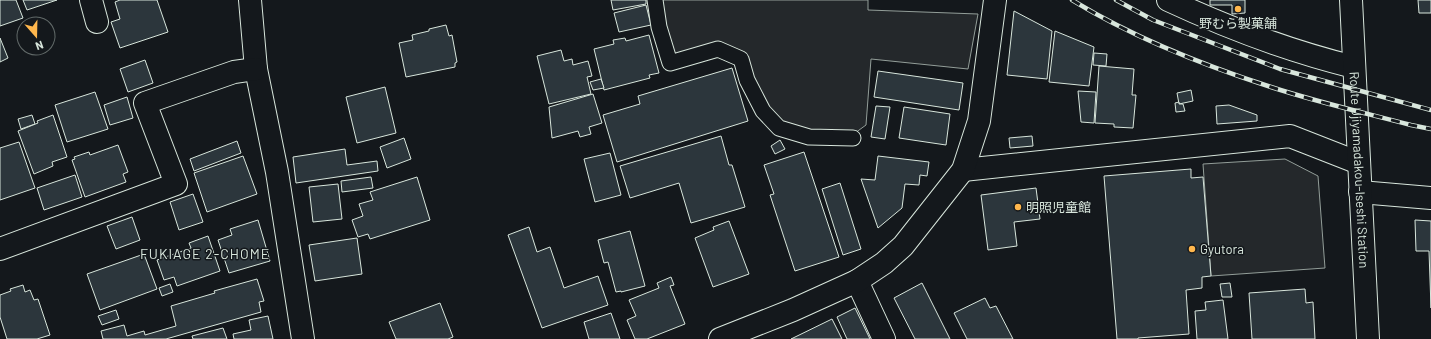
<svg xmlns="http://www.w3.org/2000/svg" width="1431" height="339" font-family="Barlow,'Noto Sans JP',sans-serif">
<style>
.parking{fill:#24282b;stroke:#939e99}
.building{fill:#2c363c;stroke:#d8e6dc}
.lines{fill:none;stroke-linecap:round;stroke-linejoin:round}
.service-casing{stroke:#d8e6dc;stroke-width:17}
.minor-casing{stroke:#d8e6dc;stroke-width:24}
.secondary-casing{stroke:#d8e6dc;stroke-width:24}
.service{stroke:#14181c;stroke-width:15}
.minor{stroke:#14181c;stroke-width:22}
.secondary{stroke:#14181c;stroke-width:22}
.rail-casing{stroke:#d8e6dc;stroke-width:4.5}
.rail{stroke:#14181c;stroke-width:3;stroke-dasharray:9;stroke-linecap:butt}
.poi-dot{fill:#ffb74d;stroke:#14181c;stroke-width:1.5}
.labels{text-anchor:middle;stroke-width:3;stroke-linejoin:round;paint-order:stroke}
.poi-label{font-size:13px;fill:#d8e6dc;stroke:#14181c;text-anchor:start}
.street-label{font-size:13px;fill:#d8e6dc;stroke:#14181c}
.neighbourhood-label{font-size:14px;letter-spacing:1px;fill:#d8e6dc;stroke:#14181c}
</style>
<rect width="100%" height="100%" fill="#14181c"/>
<!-- parking -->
<g class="parking">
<path d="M662,0h206v10l110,4 -10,55 -97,-10 -5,66 -11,8 -44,-1 -26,-7 -16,-16 -16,-31 -7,-23 -72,1 -8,-30z"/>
<path d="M1285,159l33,17 7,92 -114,8 -8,-112z"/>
</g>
<!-- building -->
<g class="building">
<path d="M0,0h16l7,18 -23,8z"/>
<path d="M23,0h34l-30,10z"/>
<path d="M120,0h37l11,32 -48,16 -9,-26 9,-3 -5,-17z"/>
<path d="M611,0h35v4l-33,6z"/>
<path d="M1210,0h35v13l-13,1v-9h-22z"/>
<path d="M1418,0h13v13h-12z"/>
<path d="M646,5l5,20 -32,7 -5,-19z"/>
<path d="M1014,11l38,20 -5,48 -40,-4z"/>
<path d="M446,25l3,11 3,-1 5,27 -2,1v4l-49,10 -7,-34 14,-3 -1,-5 17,-4v-2z"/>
<path d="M1055,31l39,16 -5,39 -40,-4z"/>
<path d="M649,35l10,38 -10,2 1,3 -46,12 -10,-41 20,-5 -1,-4 12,-2 1,3z"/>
<path d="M0,38l8,20 -8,4z"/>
<path d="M561,50l3,11 8,-2 1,6 15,-4 4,15 -5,1 4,17 -42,10 -12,-48z"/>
<path d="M1094,53l13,1 -1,12 -13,-1z"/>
<path d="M145,60l8,23 -25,9 -8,-23z"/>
<path d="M1099,66l35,3 -2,26h4l-3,33 -19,-1v-3l-19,-1z"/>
<path d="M732,68l16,53 -131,41 -14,-47 37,-11 -2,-8z"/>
<path d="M878,71l85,12 -4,27 -85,-13z"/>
<path d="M601,79l3,9 -11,2 -3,-8z"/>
<path d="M385,87l11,46 -39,10 -11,-46z"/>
<path d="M1191,90l2,11 -14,3 -2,-11z"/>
<path d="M1078,91l18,1 -2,31 -13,-1z"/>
<path d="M95,92l13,37 -41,13 -12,-37z"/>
<path d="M593,94l9,29 -13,4 2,7 -11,3 -2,-6 -26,7 -3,-31z"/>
<path d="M127,97l6,21 -23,7 -6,-20z"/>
<path d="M1179,102v2h4l2,7 -9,1 -1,-9z"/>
<path d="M1229,105l28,10v6l-40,3 -1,-18z"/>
<path d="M876,106l14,1 -5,32 -14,-2z"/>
<path d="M904,107l46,7 -4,31 -47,-7z"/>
<path d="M32,115l3,9 -14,5 -3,-10z"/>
<path d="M53,115l14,42 -15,5 1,4 -19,8 -16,-43 20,-8 -1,-2z"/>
<path d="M721,136l8,29h3l13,42 -54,16 -12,-40 -49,15 -10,-32z"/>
<path d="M1032,136l1,10 -23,2 -1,-10z"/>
<path d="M404,138l7,21 -24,9 -7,-21z"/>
<path d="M780,140l5,9 -10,5 -4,-8z"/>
<path d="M237,141l4,12 -47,18 -4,-12z"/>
<path d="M19,142l16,46 -35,12v-52z"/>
<path d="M118,145l10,27 -5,2 3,8 -41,15 -13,-37 3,-1 -1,-2 15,-5 1,3z"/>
<path d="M345,149l2,16 30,-4 1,10 -82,12 -3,-26z"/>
<path d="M804,152l35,105 -44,14 -25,-76 4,-1 -10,-29z"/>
<path d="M610,153l11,42 -26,7 -11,-43z"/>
<path d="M243,156l14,38 -50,18 -13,-39z"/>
<path d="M878,156l51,6 -2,14 -7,-1 -1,10 -14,-1 -3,24 -24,20 -17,-49 14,1z"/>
<path d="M1191,169v9l12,-1 8,99 -9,1v11l-16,2 3,44 -51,4v1h-21l-13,-163z"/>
<path d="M75,175l7,22 -38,13 -7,-22z"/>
<path d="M371,177l2,11 -31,4 -1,-11z"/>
<path d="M417,177l13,43 -60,19 -2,-5 -10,3 -6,-17 11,-4 -4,-12 14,-4 -3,-8z"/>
<path d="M840,183l21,66 -18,6 -21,-66z"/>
<path d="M338,184l4,35 -29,3 -4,-35z"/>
<path d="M1036,188l4,31 -26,3 3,24 -29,4 -7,-55z"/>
<path d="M193,194l10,28 -24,8 -9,-28z"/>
<path d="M132,217l8,23 -24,9 -9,-23z"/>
<path d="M258,220l12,41 -41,12 -11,-33 14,-5 -2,-6z"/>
<path d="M1415,220l16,1v87l-2,-57h-13z"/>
<path d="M729,221l20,53 -36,13 -18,-49 19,-8 -1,-3z"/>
<path d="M529,227l8,25 13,-5 14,41 34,-12 10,29 -66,23 -34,-93z"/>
<path d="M630,231l15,55 -24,6v-1l-5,1 -8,-30 -4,1 -6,-23z"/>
<path d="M208,236l12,35 -43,15 -3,-9 -10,3 -7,-20 34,-12 -2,-5z"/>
<path d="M357,238l5,36 -47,7 -6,-36z"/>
<path d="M144,254l13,35 -57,21 -13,-36z"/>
<path d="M671,277l3,8 -4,1 15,38 -38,15h-12l-8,-19 9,-4 -7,-16 30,-12 -2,-5z"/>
<path d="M257,279l7,22 -5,1 2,10 -95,27h-63l-2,-8 23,-6 3,11 17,-5 1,4 31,-9 -5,-20 44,-13 -1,-2z"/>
<path d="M922,283l28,56h-35l-21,-41z"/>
<path d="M1230,283l2,14h-10l-2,-13z"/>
<path d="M170,284l3,8 -11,4 -3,-8z"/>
<path d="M23,285l2,7 5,-2 4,10 4,-1 12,36 -13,4h-30l-7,-22v-22l11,-4 -1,-2z"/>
<path d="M1305,289l1,14 7,-1 2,37h-63l-3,-46z"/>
<path d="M985,298l5,10 6,-2 17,33h-46l-13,-26z"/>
<path d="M1223,300l5,39h-31l-2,-28 11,-1 -1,-8z"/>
<path d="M440,303l13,34 -5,2h-52l-7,-17z"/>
<path d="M855,308l15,31h-23l-10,-22z"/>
<path d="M116,310l3,9 -17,6 -4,-9z"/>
<path d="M611,313l9,26h-31l-5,-17z"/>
<path d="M268,316l5,23h-39l-1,-5 18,-4 -2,-10z"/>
<path d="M832,319l10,20h-51z"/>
<path d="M223,328l4,11h-34l-1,-3z"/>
</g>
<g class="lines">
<defs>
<path id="service" d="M655,0l4,27 11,36 48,-14 23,10 6,21 16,31 16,17 30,9 44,1"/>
<g id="minor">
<path d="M91,0l6,22"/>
<path d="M250,0l6,69 21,103 26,167"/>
<path d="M1168,0c60,28 121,51 186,67"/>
<path d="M963,170l327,-34 69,27"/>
<path d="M1360,192l71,6"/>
<path d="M0,249l176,-65 -31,-81 89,-31 22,-3"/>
<path d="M857,281l27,58"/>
<path d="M720,339l73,-29 64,-29 27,-18 19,-17 60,-76 16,-49 16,-121"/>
</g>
<g id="secondary">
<path id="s1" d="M1351,0l17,339"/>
</g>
</defs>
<!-- service casing -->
<use href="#service" class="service-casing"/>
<!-- minor casing -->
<use href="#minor" class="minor-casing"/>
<!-- secondary casing -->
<use href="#secondary" class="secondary-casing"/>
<!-- service -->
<use href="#service" class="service"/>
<!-- minor -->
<use href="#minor" class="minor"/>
<!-- secondary -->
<use href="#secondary" class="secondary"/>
<defs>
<g id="rail">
<path d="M1072,0c62,38 131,65 199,87 46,15 94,26 140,38l20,4"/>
<path d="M1116,0l37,20 127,49 151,41"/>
</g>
</defs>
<!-- rail casing -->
<use href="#rail" class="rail-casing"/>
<!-- rail -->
<use href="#rail" class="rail"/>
</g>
<!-- markers -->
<g class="poi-dot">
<circle cx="1238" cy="9" r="4"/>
<circle cx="1018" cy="207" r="4"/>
<circle cx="1192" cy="249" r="4"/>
</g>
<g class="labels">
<!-- poi labels -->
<g class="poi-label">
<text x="1238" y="28" text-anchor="middle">野むら製菓舗</text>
<text x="1026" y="212">明照児童館</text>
<text x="1200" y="254">Gyutora</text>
</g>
<!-- street labels -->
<g class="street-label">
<text dy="5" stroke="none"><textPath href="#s1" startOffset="170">Route Ujiyamadakou-Iseshi Station</textPath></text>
</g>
<!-- neighbourhood labels -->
<g class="neighbourhood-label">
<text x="205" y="259">FUKIAGE 2-CHOME</text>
</g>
</g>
<!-- north arrow -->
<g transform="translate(36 36) rotate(160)"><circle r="19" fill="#14181c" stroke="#626a69"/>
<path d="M0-3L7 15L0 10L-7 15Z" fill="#ffb74d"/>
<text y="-6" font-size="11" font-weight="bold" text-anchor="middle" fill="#d8e6dc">N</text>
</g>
</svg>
